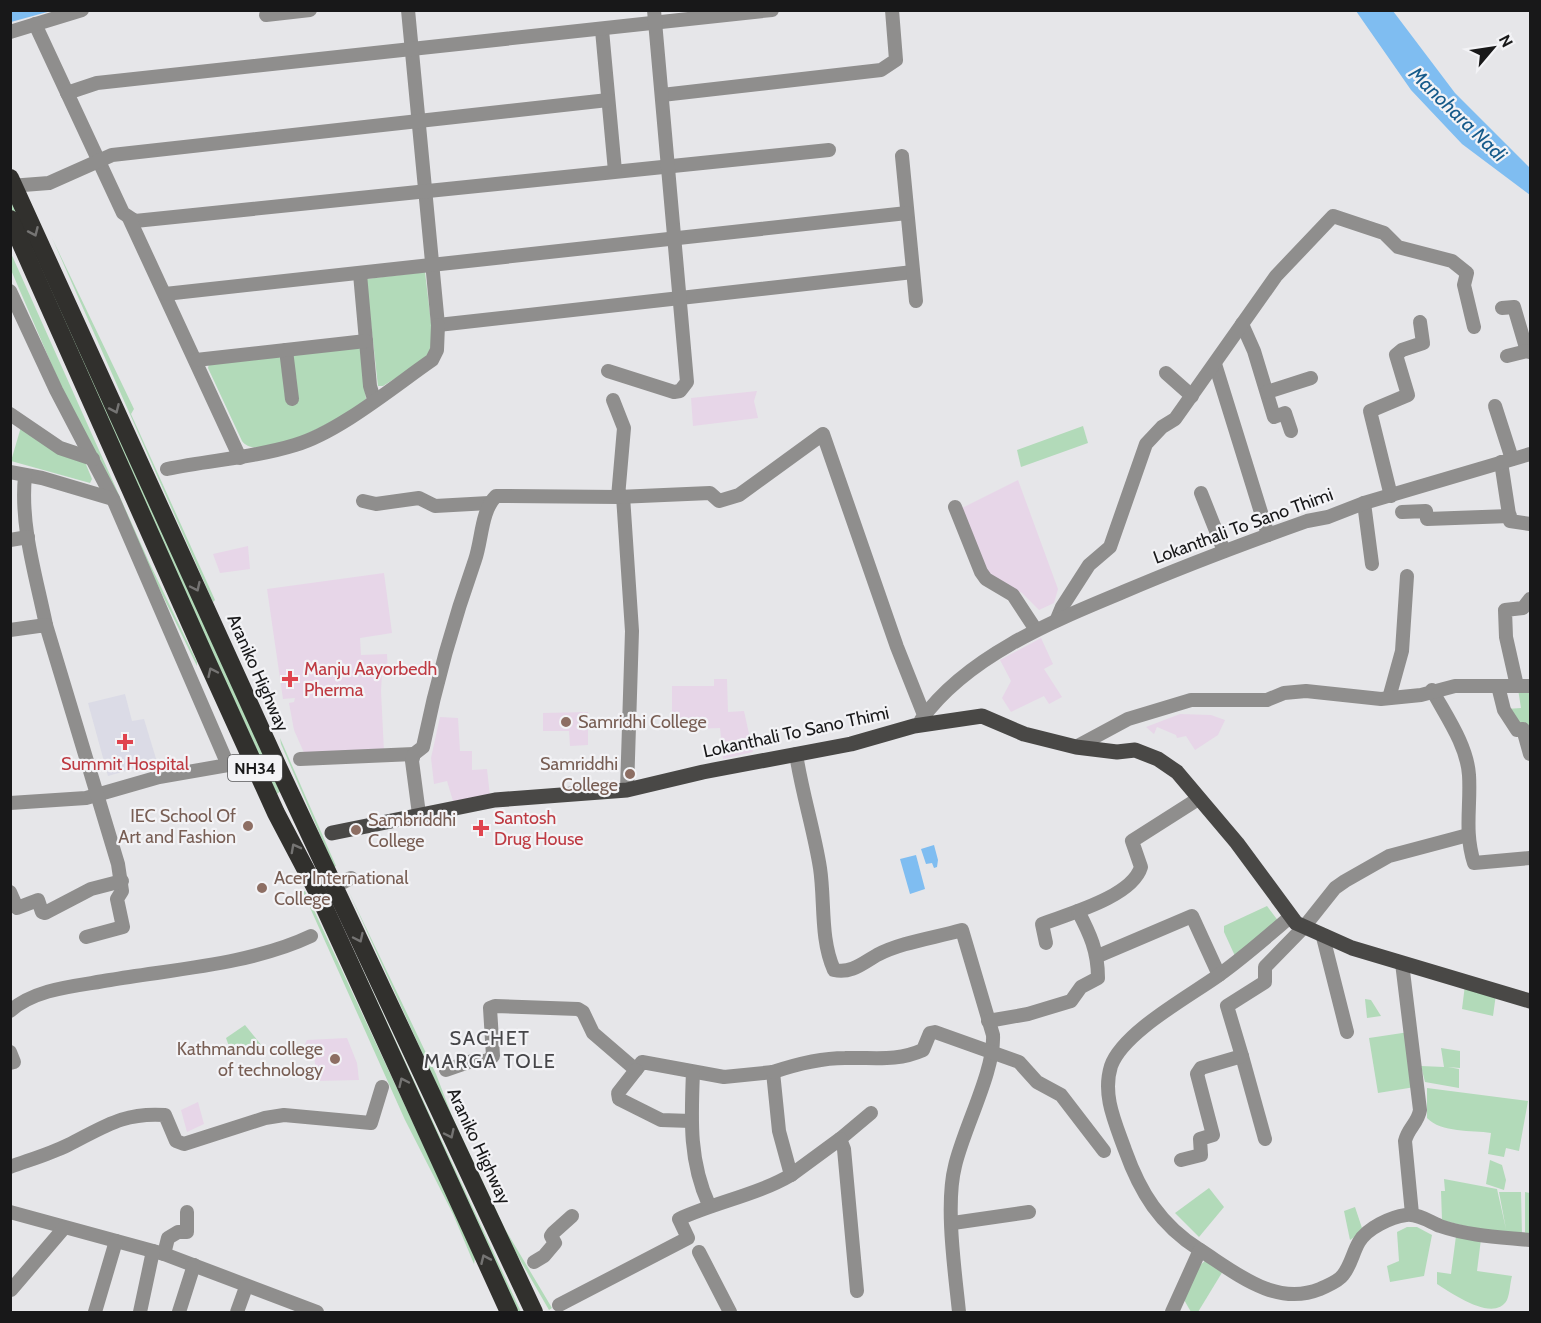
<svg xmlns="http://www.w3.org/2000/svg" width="1541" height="1323" font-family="Cabin,sans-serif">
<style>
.built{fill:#dbdbe6}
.education{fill:#e7d6e8}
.green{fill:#b2dab9}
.water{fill:#7fbdf1}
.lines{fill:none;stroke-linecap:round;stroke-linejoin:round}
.minor{stroke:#8f8e8d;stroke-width:14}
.major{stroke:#494846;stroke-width:15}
.highway{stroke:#31302d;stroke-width:18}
.oneway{stroke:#757473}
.health-dot{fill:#e0444e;stroke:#f3f3f6;stroke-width:2}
.education-dot{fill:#8d6e63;stroke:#f3f3f6;stroke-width:2}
.labels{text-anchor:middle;stroke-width:4.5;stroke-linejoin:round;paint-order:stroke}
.shield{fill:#f3f3f6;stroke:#5a5a5b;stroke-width:1.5}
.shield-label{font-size:16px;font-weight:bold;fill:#181819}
.street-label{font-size:18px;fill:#181819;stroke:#f3f3f6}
.health-label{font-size:18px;fill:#be3a42;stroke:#f3f3f6;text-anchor:start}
.education-label{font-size:18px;fill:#785e54;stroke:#f3f3f6;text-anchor:start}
.water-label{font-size:20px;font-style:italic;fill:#165b8b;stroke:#f3f3f6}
.neighbourhood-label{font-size:20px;letter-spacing:1.5px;fill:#464649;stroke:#f3f3f6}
</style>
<rect width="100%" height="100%" fill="#e6e6e9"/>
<!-- built -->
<path class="built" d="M125,694l7,27 12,-2 13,43 -49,14 -20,-73z"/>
<!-- education -->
<g class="education">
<path d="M757,391l-3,10 4,17 -65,8 -2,-28z"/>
<path d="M1018,480l40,109 -4,14 -15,7 -17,-17 -34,-17 -28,-67z"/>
<path d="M248,546l2,23 -30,4 -7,-19z"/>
<path d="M384,573l8,60 -32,5 1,17 26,-1 1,19 -6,1 -1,17 3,61 -79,3 -11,-25 -5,-27 5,-1 1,-4 -12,1 -16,-110z"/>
<path d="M1041,638l12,26 -9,5 18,28 -13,7 -5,-8 -33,16 -9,-14 9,-17 -11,-21z"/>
<path d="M714,679h13l1,33 16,-1 9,41 -30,7 -3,-31 -48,2v-44h42z"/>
<path d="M588,712v33l-18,1 -1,-15h-26v-18z"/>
<path d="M1180,714l31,1 14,5 -7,15 -23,15 -9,-14 -9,2 -1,-3 -19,-8 -3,7 -8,-7z"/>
<path d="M440,717l18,1 2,33h12v19l15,-1 3,27 -37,5 -6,-20 -13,3 -3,-26z"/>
<path d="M347,1038l10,25 2,17 -42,1 -3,-27 -12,-4 5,-10z"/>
<path d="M198,1102l6,22 -17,8 -6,-22z"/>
</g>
<!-- green -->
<g class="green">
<path d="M11,201l270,590 -4,3 -266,-582z"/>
<path d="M52,238l82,171 -3,5 84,186 -2,2z"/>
<path d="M10,251l139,311 48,100v4l-134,-275 -52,-121z"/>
<path d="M425,272l9,76 -5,9 -46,29h-5l-12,-107z"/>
<path d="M357,347l4,3 5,49c-18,16 -107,67 -124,42l-34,-73 1,-4 70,-7 3,3 13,-5z"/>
<path d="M1083,426l5,17 -67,24 -4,-17z"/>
<path d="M21,427l64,35 7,17 -2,4 -79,-22z"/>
<path d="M1518,689h12v36l-13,3 -11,-19 15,-1z"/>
<path d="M280,738l56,128 -2,1 -53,-123z"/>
<path d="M348,890l88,184 16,42 53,113 47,79 -3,2 -45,-78z"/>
<path d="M305,891l150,322 20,45 -1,6 -21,-50 -48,-94 -102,-228z"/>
<path d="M1267,906l12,16 -44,34 -11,-24v-6z"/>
<path d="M352,949h1l168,363h-4z"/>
<path d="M1465,985l31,9 -3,22 -31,-7z"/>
<path d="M1365,999l6,1 10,16 -14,2z"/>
<path d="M245,1025l17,21 -31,6 -5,-14z"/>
<path d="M1409,1032l6,55 -37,6 -9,-55z"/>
<path d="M1441,1048l19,3v17l-12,-1 11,2v19l-34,-6 -4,-16 23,1z"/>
<path d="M1427,1088l101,13 -9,50 -13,-3 -2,9 -16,-3 3,-21c-19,-3 -50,0 -64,-15z"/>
<path d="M1490,1160l12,5 4,15 -2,10 -18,-6z"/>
<path d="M1444,1179l53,10 9,40 -7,-37h22l1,43c-26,-3 -53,-7 -80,-15l-1,-29h4z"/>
<path d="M1209,1188l15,19 -25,30 -24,-24z"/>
<path d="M1525,1192l5,1v44l-5,-1z"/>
<path d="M1355,1207l8,24 -13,9 -6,-29z"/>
<path d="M1407,1227h10l15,8 -8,41 -34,6 -3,-16 12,-5 -2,-29z"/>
<path d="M1456,1236l25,3 -4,32 35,5c-2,7 -2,17 -5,24 -13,23 -54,-6 -70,-16v-12l14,2z"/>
<path d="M1206,1260l17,11 -25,41h-7l-8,-14 14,-30z"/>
</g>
<!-- water -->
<g class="water">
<path d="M11,10h40v1l-40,11z"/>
<path d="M1356,11h37l62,82 75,75v27l-68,-51 -51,-54z"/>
<path d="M934,845l4,15 -1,7 -3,1 -2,-5 -6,1 -5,-15z"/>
<path d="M916,855l9,34 -15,5 -10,-35z"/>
</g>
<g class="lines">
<!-- minor -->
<g class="minor">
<path d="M408,10l30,315 475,-53"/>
<path d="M266,15l44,-5"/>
<path d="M35,24l88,189 12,8 694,-71"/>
<path d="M602,30l13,141"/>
<path d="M10,32l72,-22"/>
<path d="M67,93l30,-10 675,-73"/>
<path d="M662,95l219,-25 15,-10 -4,-50"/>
<path d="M902,156l14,145"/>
<path d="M10,186l39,-3 63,-28 496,-55"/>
<path d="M129,218l111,240"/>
<path d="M360,274l10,112 4,13"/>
<path d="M10,291l46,99 57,109 115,266 -69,12 -73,21 -76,5"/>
<path d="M165,294l742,-81"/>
<path d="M1502,308l12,-1 13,44 3,1"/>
<path d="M1242,324l12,27 20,66 11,-4 6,18"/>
<path d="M286,350l6,49"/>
<path d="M1507,356l20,-5"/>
<path d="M196,360l170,-19"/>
<path d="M1215,364l53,171"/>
<path d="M608,371l66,21 6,-1 7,-9 -33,-372"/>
<path d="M1166,373l26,23"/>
<path d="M1267,392l44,-14"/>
<path d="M613,400l11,28 -6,69"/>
<path d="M1495,406l17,53"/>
<path d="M10,414l50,34 33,11"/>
<path d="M1501,462l9,59 20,3"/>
<path d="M167,469c42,-9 86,-11 128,-24 44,-13 98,-58 137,-85l5,-10 1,-25"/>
<path d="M10,472l32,6 71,21"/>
<path d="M25,476c-5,50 11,100 21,149"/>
<path d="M1201,493l23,58"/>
<path d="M623,496l9,135 -5,159"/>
<path d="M1391,496l-21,-85 38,-16 -12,-40 6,-5 21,-7 -3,-21"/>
<path d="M363,501l13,3 43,-6 16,8 54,-3"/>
<path d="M1364,503l8,61"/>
<path d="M955,507l26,65 5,7 27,16 23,35"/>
<path d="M1402,512l24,-1 1,8 83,-3"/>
<path d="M10,540l18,-3"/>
<path d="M1057,619l5,-12 27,-42 21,-18 36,-103 16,-17 13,-8 101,-143 57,-60 51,17 14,14 54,14 15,12 -3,12 10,42"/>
<path d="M10,630l36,-5 72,239 4,27 -5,8 6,28 -37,10"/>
<path d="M1498,686l6,24 13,20 6,-1 7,25"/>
<path d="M1517,686l-11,-49 -1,-27 18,-2 7,-9"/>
<path d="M1432,690c14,26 35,55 37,85 2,31 -5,56 5,88l56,-5"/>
<path d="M1389,698l13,-47 5,-75"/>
<path d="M921,720c46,-64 132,-99 202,-128 61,-26 122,-49 184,-71l21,-4 36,-14 166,-49"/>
<path d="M1076,747l52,-28 63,-19h76l17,-7 22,-2 75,8 40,-4 34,-9h75"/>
<path d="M796,754c6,39 18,76 24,114 5,33 0,71 14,102 17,4 29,-7 43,-15 25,-13 57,-17 85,-25l31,105c2,35 -30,95 -38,131 -10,39 0,106 4,146"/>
<path d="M300,759l114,-5"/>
<path d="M419,814l-7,-53 2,-7 9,-7c13,-64 30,-125 52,-187 7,-20 6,-49 21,-64l122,1 92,-4 9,8 20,-6 84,-61 74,213 27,68"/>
<path d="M334,887l17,-9"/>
<path d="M10,892l7,16 21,-8 4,12 3,1 46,-24 31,-8"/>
<path d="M1323,937l24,95"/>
<path d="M1046,943l-4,-19c26,-10 90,-27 99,-57l-9,-26 66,-42"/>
<path d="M1098,956l94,-40 27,59"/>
<path d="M1402,963l18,147c-2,13 -12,18 -15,31l7,73"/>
<path d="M10,1011c26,-23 67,-25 100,-31 65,-11 142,-16 201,-44"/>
<path d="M988,1021l40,-7 43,-13 10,-14 17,-9c0,-27 -8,-44 -20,-67"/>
<path d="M10,1052l4,10 -4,1"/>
<path d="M1242,1056l23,83"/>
<path d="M446,1070l26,-9h15l6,-5 -3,-48 5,-2 83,3 5,3 10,21 43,37 6,-8 82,15 49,-5 6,59 12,44c-34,20 -75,27 -112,44l9,19 -129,67"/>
<path d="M636,1070l-18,23 1,6 42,21 30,1"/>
<path d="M693,1072c-2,48 -4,89 16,133"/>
<path d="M773,1072c24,-8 47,-14 72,-14 28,-1 51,4 78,-8l7,-17 5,-1 84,30 18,20 24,13 43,56"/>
<path d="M840,1139l31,-26"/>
<path d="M1181,1160l20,-5 -1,-16 13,-4 -16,-61 4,-6 41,-12 -15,-50 38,-24v-15l39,-40 31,-39 10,-7 44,-25 79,-21"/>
<path d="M10,1167c19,-7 40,-13 58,-22 36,-18 55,-33 97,-30l11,26 8,3 81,-26 19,-3 87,8 11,-36"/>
<path d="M791,1175l49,-36 4,10 13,142"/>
<path d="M10,1212l154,42 153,58"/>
<path d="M953,1223l76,-11"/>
<path d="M1200,1250c-40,-25 -60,-58 -75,-100 -10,-28 -23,-55 -14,-84 12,-34 79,-70 108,-91 25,-18 48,-38 71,-58"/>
<path d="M699,1252l31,60"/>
<path d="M164,1254l4,-16 10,-6h9v-20"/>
<path d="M534,1262l10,-6 11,-13 -4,-7 2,-3 19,-17"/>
<path d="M11,1290l53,-62"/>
<path d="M95,1312l21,-71"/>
<path d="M140,1312l13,-61"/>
<path d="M179,1312l15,-47"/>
<path d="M237,1312l9,-25"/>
<path d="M1172,1312l28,-62c36,23 75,57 120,39 8,-4 18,-7 23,-14 8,-10 10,-23 16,-33 8,-14 32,-25 47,-27 11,-2 24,7 34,11 29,10 60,11 90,14"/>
</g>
<!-- major -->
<path class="major" d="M332,833l163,-33 132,-10 76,-18 148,-28 63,-18 68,-10 42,18 52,13 41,5 18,-2 23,9 19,13 60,71 59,80 56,25 178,53"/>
<!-- highway -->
<g class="highway">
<path d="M10,178l269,591 255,543"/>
<path d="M10,219l196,440 70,154 40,76 193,423"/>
</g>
</g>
<!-- one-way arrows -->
<defs><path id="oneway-chevron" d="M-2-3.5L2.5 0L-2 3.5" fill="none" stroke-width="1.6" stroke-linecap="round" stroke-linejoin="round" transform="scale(1.5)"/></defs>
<g class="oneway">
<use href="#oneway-chevron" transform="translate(34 232) rotate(66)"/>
<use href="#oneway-chevron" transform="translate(115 409) rotate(66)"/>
<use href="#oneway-chevron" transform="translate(196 587) rotate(65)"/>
<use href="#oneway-chevron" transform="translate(212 672) rotate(-115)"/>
<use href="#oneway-chevron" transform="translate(295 848) rotate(-118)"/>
<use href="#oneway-chevron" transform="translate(359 938) rotate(65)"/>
<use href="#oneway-chevron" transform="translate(403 1082) rotate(-115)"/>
<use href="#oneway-chevron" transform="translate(450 1134) rotate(65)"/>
<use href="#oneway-chevron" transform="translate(485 1259) rotate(-114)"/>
</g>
<!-- markers -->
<g class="health-dot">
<path d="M287 670h6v6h6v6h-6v6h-6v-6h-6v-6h6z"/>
<path d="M122 733h6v6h6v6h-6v6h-6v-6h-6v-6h6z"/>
<path d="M478 819h6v6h6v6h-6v6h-6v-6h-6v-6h6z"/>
</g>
<g class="education-dot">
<circle cx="566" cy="722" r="6"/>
<circle cx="630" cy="774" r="6"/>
<circle cx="248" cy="826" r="6"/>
<circle cx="356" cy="830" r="6"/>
<circle cx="262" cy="888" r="6"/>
<circle cx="335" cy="1059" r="6"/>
</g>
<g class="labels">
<!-- shield labels -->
<rect class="shield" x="228" y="755" width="54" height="26" rx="4.5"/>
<g class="shield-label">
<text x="255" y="774">NH34</text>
</g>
<!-- street labels -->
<g class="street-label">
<text transform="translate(1243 526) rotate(-20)" y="6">Lokanthali To Sano Thimi</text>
<text transform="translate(258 673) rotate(66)" y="6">Araniko Highway</text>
<text transform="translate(796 732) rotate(-12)" y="6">Lokanthali To Sano Thimi</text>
<text transform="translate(479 1146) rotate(65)" y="6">Araniko Highway</text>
</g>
<!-- health labels -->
<g class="health-label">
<text x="304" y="675">Manju Aayorbedh<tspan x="304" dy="21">Pherma</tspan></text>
<text x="125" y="770" text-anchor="middle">Summit Hospital</text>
<text x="494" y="824">Santosh<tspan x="494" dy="21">Drug House</tspan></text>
</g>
<!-- education labels -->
<g class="education-label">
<text x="578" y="728">Samridhi College</text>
<text x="618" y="770" text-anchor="end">Samriddhi<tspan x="618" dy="21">College</tspan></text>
<text x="236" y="822" text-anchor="end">IEC School Of<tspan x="236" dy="21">Art and Fashion</tspan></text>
<text x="368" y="826">Sambriddhi<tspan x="368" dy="21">College</tspan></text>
<text x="274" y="884">Acer International<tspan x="274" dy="21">College</tspan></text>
<text x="323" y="1055" text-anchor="end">Kathmandu college<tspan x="323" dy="21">of technology</tspan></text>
</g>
<!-- water labels -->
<g class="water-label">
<text transform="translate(1458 114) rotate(44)" y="7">Manohara Nadi</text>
</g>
<!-- neighbourhood labels -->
<g class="neighbourhood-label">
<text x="490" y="1045">SACHET<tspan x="490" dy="23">MARGA TOLE</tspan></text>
</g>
</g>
<!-- border -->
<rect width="1541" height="1323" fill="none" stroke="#181819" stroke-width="24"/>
<!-- north arrow -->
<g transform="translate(1493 48) rotate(61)" stroke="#f3f3f6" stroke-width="4.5" paint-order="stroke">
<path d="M0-4.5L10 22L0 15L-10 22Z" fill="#181819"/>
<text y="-9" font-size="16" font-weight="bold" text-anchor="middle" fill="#181819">N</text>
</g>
</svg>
